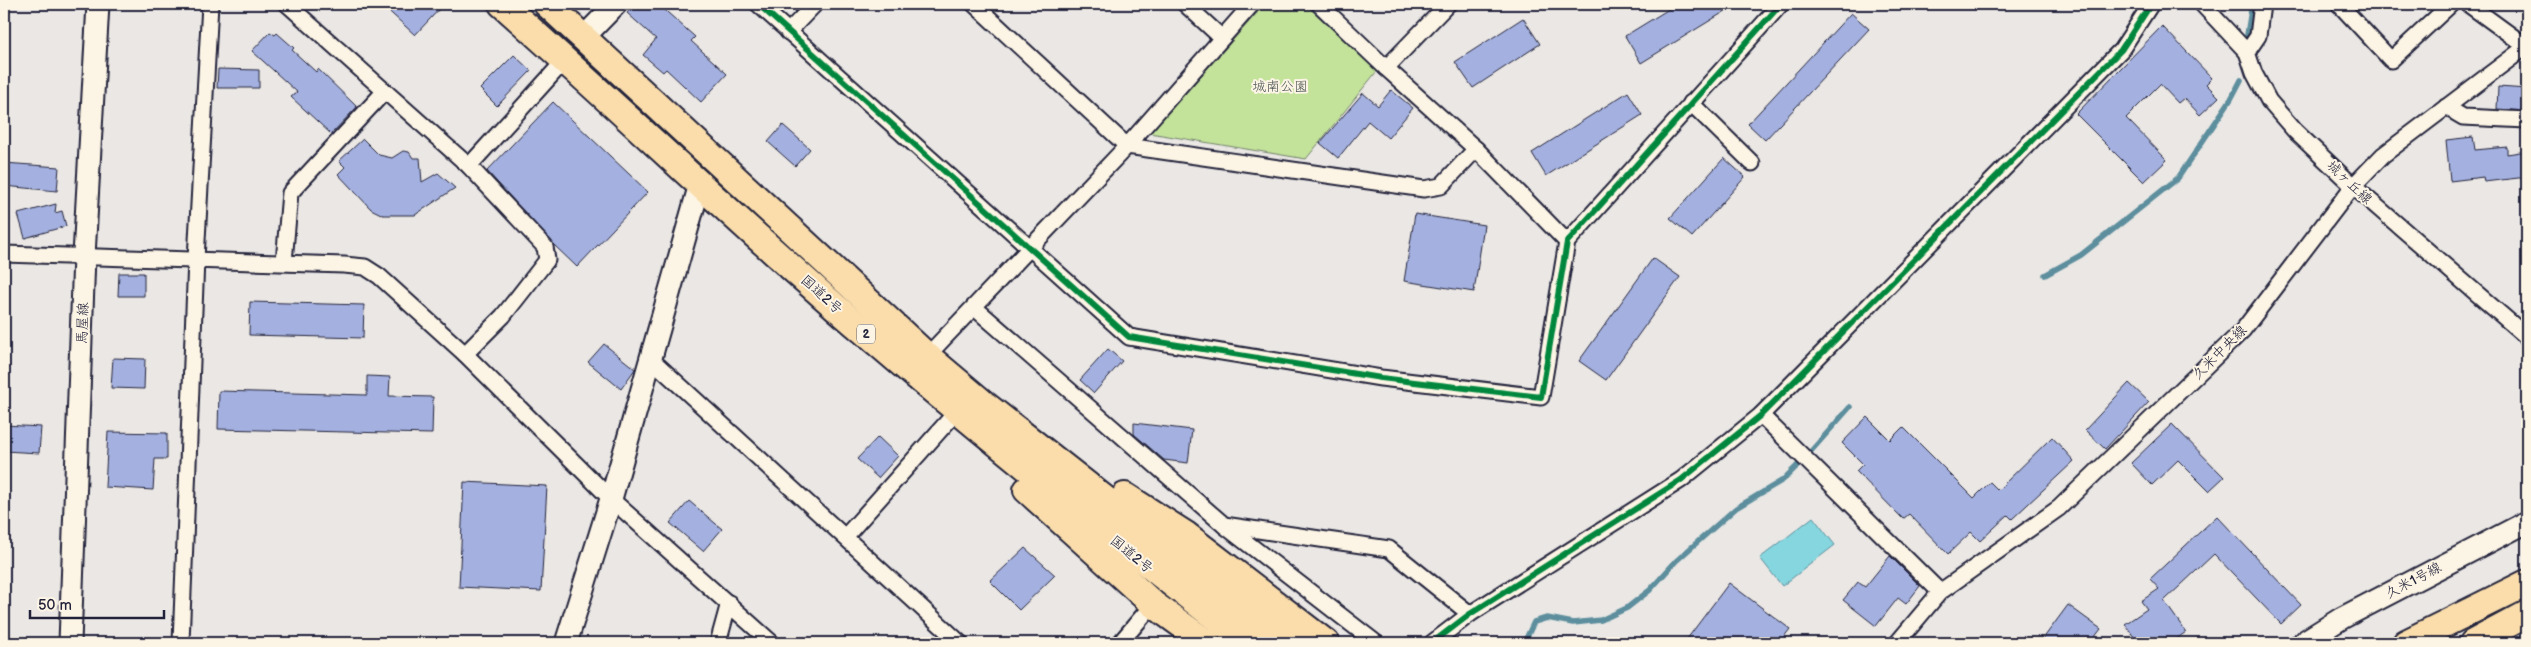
<svg xmlns="http://www.w3.org/2000/svg" width="2531" height="647" font-family="'Balsamiq Sans','Klee One',sans-serif">
<style>
.green{fill:#c3e29a;stroke:#72826a}
.water{fill:#85d6de;stroke:#5d8e9d}
.lines{fill:none;stroke-linecap:round;stroke-linejoin:round}
.stream{stroke:#5d8e9d;stroke-width:5.5}
.building{fill:#a4b1e0;stroke:#22223b}
.street-casing{stroke:#22223b;stroke-width:19}
.secondary-casing{stroke:#22223b;stroke-width:25}
.highway-casing{stroke:#22223b;stroke-width:30}
.street{stroke:#fcf5e5;stroke-width:15}
.secondary{stroke:#fcf5e5;stroke-width:21}
.highway{stroke:#faddab;stroke-width:26}
.cycleway-casing{stroke:#fcf5e5;stroke-width:9}
.cycleway{stroke:#00873e;stroke-width:6}
.labels{text-anchor:middle;stroke-width:4;stroke-linejoin:round;paint-order:stroke}
.shield{fill:#fcf5e5;stroke:#63616e;stroke-width:1}
.shield-label{font-size:12px;font-weight:bold;fill:#22223b}
.park-label{font-size:14px;fill:#4a5253;stroke:#fcf5e5}
.street-label{font-size:14px;fill:#22223b;stroke:#fcf5e5}
</style>
<rect width="100%" height="100%" fill="#eae7e4"/>
<filter id="ink" filterUnits="userSpaceOnUse"><feTurbulence type="fractalNoise" baseFrequency=".02" numOctaves="2"/><feDisplacementMap in="SourceGraphic" scale="10" xChannelSelector="R" yChannelSelector="G"/><feConvolveMatrix kernelMatrix="1 2 1 2 8 2 1 2 1" color-interpolation-filters="sRGB"/></filter>
<g filter="url(#ink)">
<!-- green -->
<path class="green" d="M1265,4h40l72,67 -71,88 -156,-26z"/>
<!-- water -->
<path class="water" d="M1813,517l22,28 -53,41 -22,-28z"/>
<g class="lines">
<!-- stream -->
<g class="stream">
<path d="M2247,35l5,-31"/>
<path d="M2045,275l36,-20 97,-77 53,-79 10,-19"/>
<path d="M1524,643l10,-21 13,-4 26,5 28,-3 26,-12 23,-18 26,-29 60,-53 47,-28 21,-21 46,-52"/>
</g>
</g>
<!-- building -->
<g class="building">
<path d="M381,4h63l-29,31z"/>
<path d="M636,4h22l37,33 -4,4 36,33 -26,28 -35,-33 -3,3 -20,-17 13,-16 -29,-26z"/>
<path d="M1677,4h60l-96,59 -16,-27z"/>
<path d="M1851,13l18,16 -104,111 -17,-16z"/>
<path d="M1523,18l17,26 -67,44 -18,-26z"/>
<path d="M2162,26l50,52 -6,6 13,13 -19,18 -16,-17 -6,5 -18,-19 -34,34 41,42 -23,22 -68,-68z"/>
<path d="M270,32l5,3 2,-2 17,15 -2,2 24,22 2,-3 39,38 -26,27 -40,-37 6,-5 -45,-41z"/>
<path d="M514,55l17,16 -34,35 -17,-17z"/>
<path d="M218,69l41,1v18h-42z"/>
<path d="M2498,87l29,2v22l-30,-2z"/>
<path d="M1391,90l22,18 -25,30 -20,-17 -30,37 -18,-15 43,-50 15,13z"/>
<path d="M1628,92l14,23 -96,61 -14,-23z"/>
<path d="M553,102l95,90 -71,75 -23,-22 -67,-74z"/>
<path d="M783,125l27,24 -15,17 -27,-24z"/>
<path d="M2473,137l2,13 32,-3v7l20,-3v26l-43,5 -1,-5 -33,4 -4,-41z"/>
<path d="M363,139l16,16 13,3 11,-7 6,1 4,6h7l2,24 16,-9 17,15 -40,27h-32l-12,-6 -33,-35 7,-7 -6,-6z"/>
<path d="M1724,158l21,19 -53,60 -22,-19z"/>
<path d="M4,163l55,4 -2,24 -53,-5z"/>
<path d="M56,204l-1,9 7,-2 4,15 -41,12 -7,-24z"/>
<path d="M1415,214l69,11 -10,67 -70,-11z"/>
<path d="M1653,258l27,19 -74,103 -27,-19z"/>
<path d="M119,273h25v23h-26z"/>
<path d="M250,302l114,3 -1,33 -114,-3z"/>
<path d="M604,344l31,25 -14,20 -33,-27z"/>
<path d="M1108,349l14,12 -28,32 -14,-13z"/>
<path d="M113,358l32,1 -1,30 -33,-1z"/>
<path d="M367,376l23,1 -1,19 44,1 -1,37 -214,-5 1,-38 148,4z"/>
<path d="M2129,383l20,19 -44,47 -20,-19z"/>
<path d="M1867,417l23,23 13,-13 71,71 16,-16 8,8 54,-53 22,24 -62,58 -4,-4 -28,26 -9,-9 -23,22 -39,-40 -6,5 -47,-48 7,-7 -21,-21z"/>
<path d="M1134,423l58,7 -4,33 -24,-3 -30,-26z"/>
<path d="M2172,424l52,53 -15,14 -31,-31 -26,25 -21,-22z"/>
<path d="M4,425l37,2 -2,26 -35,-2z"/>
<path d="M108,432l59,1v26h-12l-2,31 -48,-3z"/>
<path d="M878,437l20,19 -20,22 -21,-19z"/>
<path d="M464,482l83,4 -6,105 -82,-4z"/>
<path d="M689,501l33,28 -19,22 -33,-28z"/>
<path d="M2217,516l84,89 -20,19 -67,-70 -50,47 22,31 -15,11h-33l-13,-19 22,-15 -6,-8 18,-12 -9,-10z"/>
<path d="M1025,548l30,27 -36,35 -29,-29z"/>
<path d="M1890,556l30,30 -14,18 -8,-6 -22,28 -33,-26 15,-18 7,5z"/>
<path d="M1729,583l61,46 -11,14h-95z"/>
<path d="M2068,605l33,24 -11,14h-50z"/>
</g>
<g class="lines">
<defs>
<g id="street">
<path d="M287,4l182,162 76,81 2,13 -44,56 -38,38"/>
<path d="M758,4l371,333 252,41 160,19 26,-155 214,-238"/>
<path d="M974,4l153,142 297,43 17,-3 35,-37"/>
<path d="M1185,4l37,34"/>
<path d="M1319,4l67,64"/>
<path d="M1448,4l-62,64 90,81 91,93"/>
<path d="M2202,4l45,48 7,21 15,28 26,30 58,55 174,151"/>
<path d="M2339,4l52,56 60,-56"/>
<path d="M2468,4l59,43"/>
<path d="M788,32l27,-28"/>
<path d="M2247,52l11,-16 4,-32"/>
<path d="M1691,103l61,60"/>
<path d="M2446,107l17,10 64,3"/>
<path d="M469,166l96,-106"/>
<path d="M4,254l340,11 21,2 14,9 86,78 146,145 161,144"/>
<path d="M284,262l6,-69 95,-102"/>
<path d="M975,308l249,217 165,24 81,65"/>
<path d="M927,356l200,-210 125,-142"/>
<path d="M651,359l309,284"/>
<path d="M1761,415l179,177"/>
<path d="M1225,526l151,117"/>
<path d="M845,537l112,-126"/>
<path d="M181,643l15,-384 14,-255"/>
<path d="M718,643l11,-40"/>
<path d="M1120,643l33,-39"/>
<path d="M1432,643l38,-29 211,-134 80,-65 360,-365 30,-46"/>
<path d="M1897,643l43,-51 119,-84 184,-178 110,-144 30,-31 144,-109"/>
</g>
<g id="secondary">
<path d="M584,37l32,-33"/>
<path d="M70,643l14,-387 14,-252"/>
<path d="M566,643l45,-144 89,-315"/>
<path d="M2302,643l40,-25 185,-96"/>
</g>
<g id="highway">
<path d="M502,4c121,107 237,220 359,325 126,109 256,212 387,314"/>
<path d="M547,4l380,352 57,48 304,239"/>
<path d="M1027,490l126,114 54,39"/>
<path d="M1125,496l61,39 140,108"/>
<path d="M2406,643l121,-60"/>
<path d="M2473,643l54,-29"/>
</g>
</defs>
<!-- street casing -->
<use href="#street" class="street-casing"/>
<!-- secondary casing -->
<use href="#secondary" class="secondary-casing"/>
<!-- highway casing -->
<use href="#highway" class="highway-casing"/>
<!-- street -->
<use href="#street" class="street"/>
<!-- secondary -->
<use href="#secondary" class="secondary"/>
<!-- highway -->
<use href="#highway" class="highway"/>
<defs>
<g id="cycleway">
<path d="M758,4l371,333 252,41 160,19 26,-155 214,-238"/>
<path d="M1432,643l38,-29 211,-134 80,-65 360,-365 30,-46"/>
</g>
</defs>
<!-- cycleway casing -->
<use href="#cycleway" class="cycleway-casing"/>
<!-- cycleway -->
<use href="#cycleway" class="cycleway"/>
</g>
</g>
<g class="labels">
<!-- shield labels -->
<rect class="shield" x="857" y="324.5" width="18" height="19" rx="4"/>
<g class="shield-label">
<text x="866" y="338">2</text>
</g>
<!-- park labels -->
<g class="park-label">
<text x="1280" y="91">城南公園</text>
</g>
<!-- street labels -->
<g class="street-label">
<text transform="translate(2350 182) rotate(43)" y="5">城ヶ丘線</text>
<text transform="translate(822 294) rotate(42)" y="5">国道2号</text>
<text transform="translate(82 323) rotate(-88)" y="5">馬屋線</text>
<text transform="translate(2219 352) rotate(-45)" y="5">久米中央線</text>
<text transform="translate(1132 554) rotate(39)" y="5">国道2号</text>
<text transform="translate(2413 580) rotate(-28)" y="5">久米1号線</text>
</g>
</g>
<!-- margin -->
<rect width="2531" height="647" fill="none" stroke="#fcf5e5" stroke-width="20"/>
<rect x="10" y="10" width="2511" height="627" fill="none" stroke="#22223b" stroke-width="2" filter="url(#ink)"/>
<!-- scale -->
<path d="M30 610v8h134v-8" fill="none" stroke="#22223b" stroke-width="2.5"/>
<text x="38" y="610" font-size="15" fill="#22223b" stroke="#fcf5e5" stroke-width="4" paint-order="stroke">50 m</text>
</svg>
